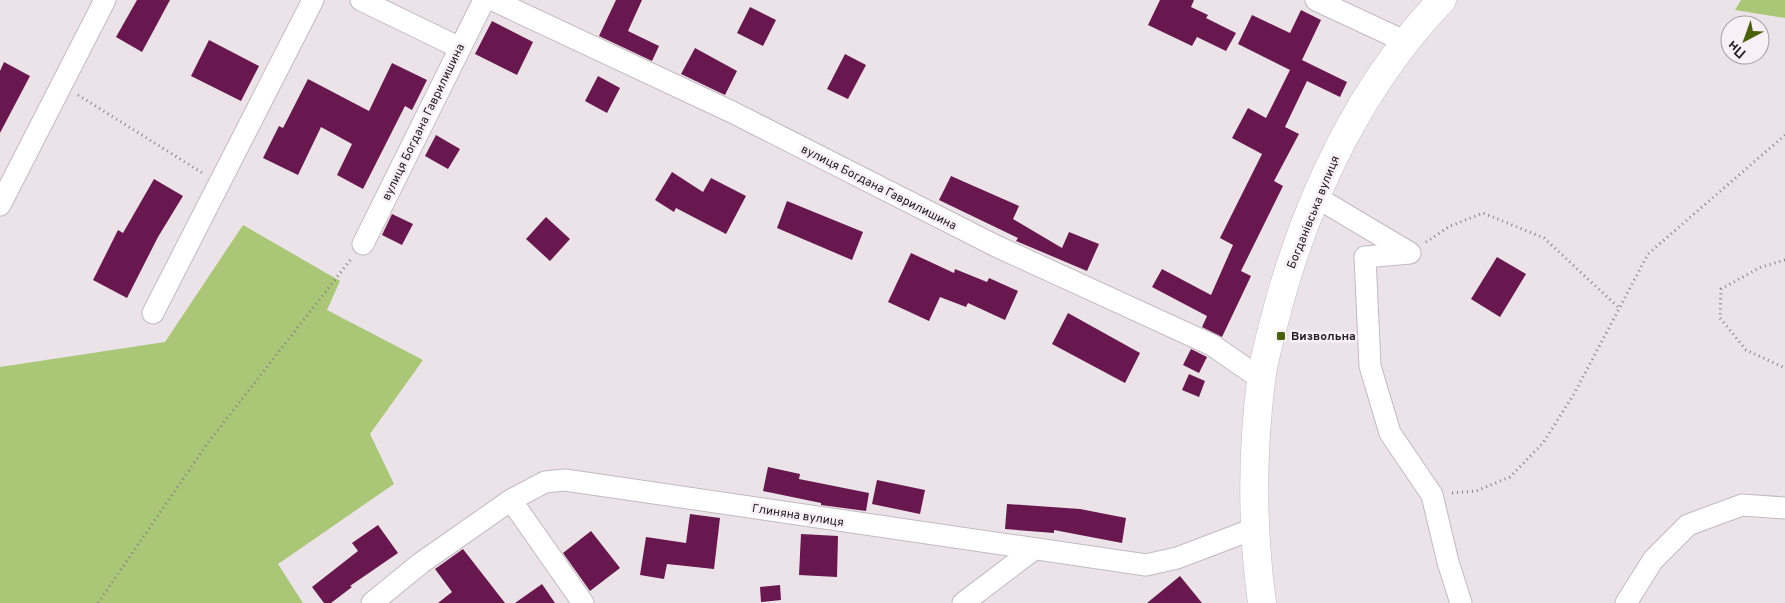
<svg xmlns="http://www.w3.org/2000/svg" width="1785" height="603" font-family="Overpass,sans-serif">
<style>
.green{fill:#aac777}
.building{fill:#68184f}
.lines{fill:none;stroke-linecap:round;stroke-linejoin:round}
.minor-casing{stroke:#c3babf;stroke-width:23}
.major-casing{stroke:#c3babf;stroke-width:29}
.path{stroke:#898286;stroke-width:3;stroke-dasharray:1 4;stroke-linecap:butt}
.minor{stroke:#fff;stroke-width:21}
.major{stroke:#fff;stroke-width:28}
.poi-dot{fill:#49610d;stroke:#f9f0f5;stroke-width:2}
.labels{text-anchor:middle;stroke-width:5;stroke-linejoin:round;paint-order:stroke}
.street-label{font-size:12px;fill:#252123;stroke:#f9f0f5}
.poi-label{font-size:12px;font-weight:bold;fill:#252123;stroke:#f9f0f5;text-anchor:start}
</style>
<rect width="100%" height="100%" fill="#ece3e8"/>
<!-- green -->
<g class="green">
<path d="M1741,0h44v18l-50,-8z"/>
<path d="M243,225l97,56 -13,29 96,50 -53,74 24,50 -116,80 25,39h-303v-236l165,-25z"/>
</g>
<!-- building -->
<g class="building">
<path d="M137,0h33l-28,52 -26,-15z"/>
<path d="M616,0h26l-14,31 31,15 -7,15 -53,-25z"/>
<path d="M1160,0h34l-3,7 17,8 -2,3 30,15 -10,18 -29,-14 -5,9 -44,-21z"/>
<path d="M750,7l26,13 -13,26 -26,-13z"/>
<path d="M1301,10l20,10 -19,40 45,22 -7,15 -33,-16 -22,46 14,7 -25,47 9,5 -42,85 10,5 -29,61 -20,-10 5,-11 -55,-29 10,-18 49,26 22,-50 -13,-7 42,-84 -30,-16 16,-30 18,10 24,-48 -52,-26 14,-29 38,18z"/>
<path d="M492,21l41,21 -16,33 -42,-21z"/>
<path d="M209,40l50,26 -18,35 -50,-25z"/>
<path d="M695,48l42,23 -12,24 -44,-21z"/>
<path d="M845,54l21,11 -18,34 -21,-10z"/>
<path d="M4,62l26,14 -30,57v-62z"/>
<path d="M392,63l35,17 -15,30 -7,-4 -42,83 -26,-14 15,-31 -31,-17 -23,48 -35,-17 16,-32 4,2 25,-49 61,32z"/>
<path d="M598,76l22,12 -13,25 -22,-12z"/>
<path d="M436,135l24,14 -12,20 -23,-13z"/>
<path d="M672,172l31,20 8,-14 35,18 -20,38 -50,-26 -2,4 -19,-12z"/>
<path d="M951,176l68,30 -6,13 49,29 7,-16 30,12 -12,27 -71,-30 2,-3 -79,-38z"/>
<path d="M154,179l29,17 -25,41 -31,61 -34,-18 25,-50 5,3z"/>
<path d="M787,201l76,31 -11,28 -75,-32z"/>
<path d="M392,214l21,10 -11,21 -20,-10z"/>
<path d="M546,217l24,22 -20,22 -24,-22z"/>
<path d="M911,253l43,20 1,-4 32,13 2,-4 29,13 -13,29 -37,-17 -2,4 -26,-10 -11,24 -41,-19z"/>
<path d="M1497,257l29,17 -26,43 -29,-18z"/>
<path d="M1068,313l72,40 -15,30 -73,-39z"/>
<path d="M1191,349l16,8 -8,16 -16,-8z"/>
<path d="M1189,374l16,7 -6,16 -17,-7z"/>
<path d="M768,467l32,7 -1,5 70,14 -3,18 -45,-6v-2l-58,-12z"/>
<path d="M877,480l48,10 -5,24 -48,-10z"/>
<path d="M1007,504l73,5 46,9 -4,25 -68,-13v3l-49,-4z"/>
<path d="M690,514l30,4 -6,51 -47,-5 -3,15 -24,-4 6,-38 40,6z"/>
<path d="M378,525l20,28 -48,33 2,1 -21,16h-7l-12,-16 46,-36 -6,-8z"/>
<path d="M591,531l29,37 -30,23 -27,-38z"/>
<path d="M801,534l37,2 -1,41 -38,-2z"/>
<path d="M463,549l42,54h-67l14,-11 -17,-23z"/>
<path d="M1180,576l22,27h-55z"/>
<path d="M542,584l13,19h-40z"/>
<path d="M780,585l1,15 -20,2 -1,-15z"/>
</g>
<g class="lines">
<defs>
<g id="minor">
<path d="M361,0l99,48"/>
<path d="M493,0l241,113 262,133 216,99 49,34"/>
<path d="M1316,0l88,41"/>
<path d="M1316,197l94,56 -45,4 5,109 20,67 42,62 16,67 13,41"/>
<path d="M0,205l105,-205"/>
<path d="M363,244l121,-244"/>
<path d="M153,313l160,-313"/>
<path d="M511,500l72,103"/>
<path d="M372,603l49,-40 90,-63 34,-18 20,-2 581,85 31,-7 79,-30"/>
<path d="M963,603l70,-53"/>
<path d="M1626,603l27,-43 35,-35 54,-20 43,3"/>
</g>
<path id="major" d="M1262,603c-10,-73 -10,-150 -1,-222 3,-25 11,-50 17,-74 30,-111 83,-223 164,-307"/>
</defs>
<!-- minor casing -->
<use href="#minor" class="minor-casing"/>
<!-- major casing -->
<use href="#major" class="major-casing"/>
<!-- path -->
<g class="path">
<path d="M78,95l126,79"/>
<path d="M1426,242l24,-16 33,-13 61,25 74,69"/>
<path d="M1785,260l-24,7 -40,22 -1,29 26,32 39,18"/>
<path d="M1452,493l24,-2 34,-14 33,-34 31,-49 74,-140 137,-119"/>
<path d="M98,603l109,-159 144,-185"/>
</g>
<!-- minor -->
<use href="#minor" class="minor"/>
<!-- major -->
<use href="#major" class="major"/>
</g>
<!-- markers -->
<rect class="poi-dot" x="1276" y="331" width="10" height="10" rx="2.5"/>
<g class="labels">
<!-- street labels -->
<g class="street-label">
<text transform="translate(423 122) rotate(-64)" y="4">вулиця Богдана Гаврилишина</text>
<text transform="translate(879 187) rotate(27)" y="4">вулиця Богдана Гаврилишина</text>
<text transform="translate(1313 212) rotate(-68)" y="4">Богданівська вулиця</text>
<text transform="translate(798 515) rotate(9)" y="4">Глиняна вулиця</text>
</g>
<!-- poi labels -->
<g class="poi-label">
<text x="1291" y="340">Визвольна</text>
</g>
</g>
<!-- north arrow -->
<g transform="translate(1745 40) rotate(221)"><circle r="24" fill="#f9f0f5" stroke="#a49da1"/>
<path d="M0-4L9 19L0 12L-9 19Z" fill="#49610d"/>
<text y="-8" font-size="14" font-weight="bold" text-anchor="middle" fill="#252123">Пн</text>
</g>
</svg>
